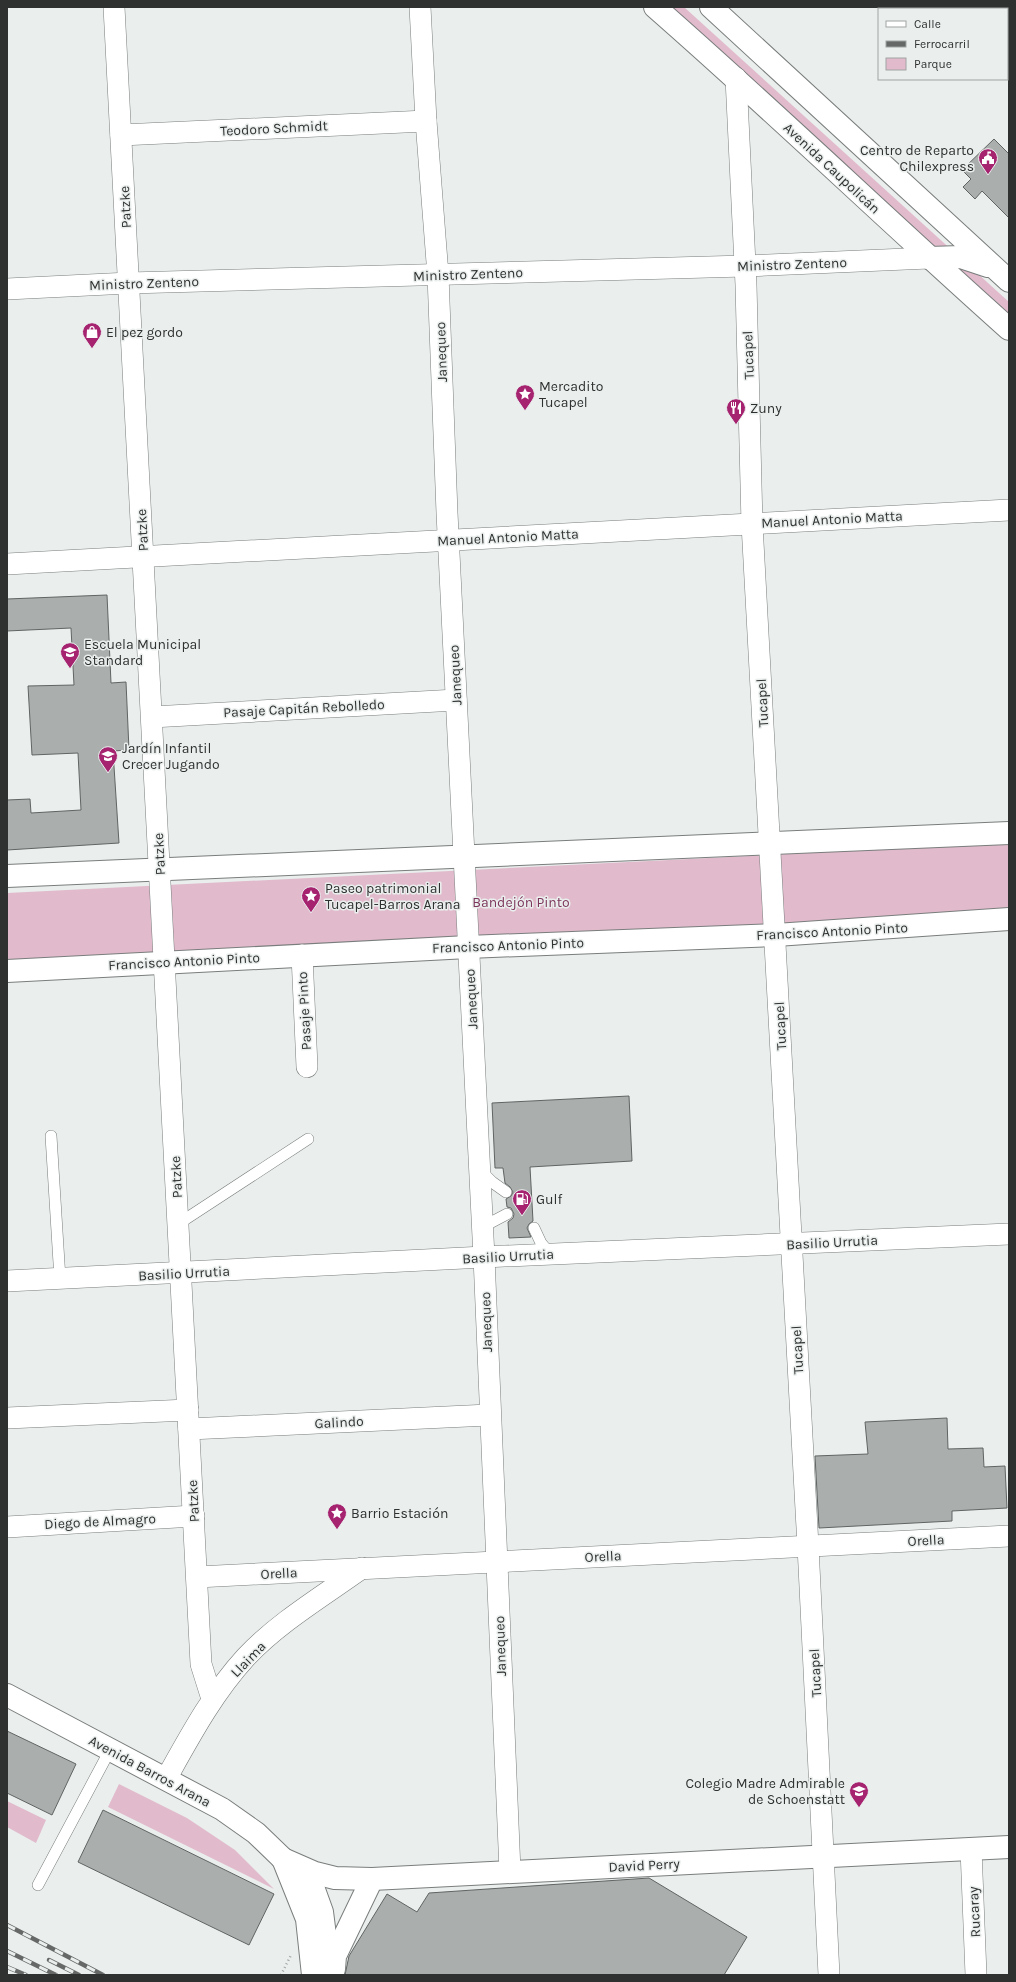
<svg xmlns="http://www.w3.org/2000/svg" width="1016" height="1982" font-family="Karla,sans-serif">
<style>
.green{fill:#e1bbcc}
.building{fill:#aaaead;stroke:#606564}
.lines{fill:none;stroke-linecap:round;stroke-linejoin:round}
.lane-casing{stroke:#797d7c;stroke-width:12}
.street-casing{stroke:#797d7c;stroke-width:22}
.secondary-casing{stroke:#797d7c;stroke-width:24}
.primary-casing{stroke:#797d7c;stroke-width:24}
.path{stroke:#9fa3a2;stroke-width:2.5;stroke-dasharray:1 3;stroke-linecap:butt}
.lane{stroke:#fff;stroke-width:11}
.street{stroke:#fff;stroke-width:21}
.secondary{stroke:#fff;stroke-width:22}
.primary{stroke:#fff;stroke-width:22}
.rail-casing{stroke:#656867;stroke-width:4.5}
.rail{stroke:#eaefee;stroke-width:3;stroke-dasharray:9;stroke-linecap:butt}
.labels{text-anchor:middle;stroke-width:3;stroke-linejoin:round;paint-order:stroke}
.street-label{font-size:14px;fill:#2f3130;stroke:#eaefee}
.poi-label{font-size:14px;fill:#2f3130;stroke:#eaefee;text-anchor:start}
.park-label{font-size:14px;fill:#7d355b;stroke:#eaefee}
</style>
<rect width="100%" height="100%" fill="#eaefee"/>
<!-- green -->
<g class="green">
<path d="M661,7h23l325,295v18z"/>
<path d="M1009,843v69l-1002,50v-69z"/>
<path d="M119,1784l68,34 48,32 39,39 -166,-82z"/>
<path d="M7,1801l39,19 -10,23 -29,-16z"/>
</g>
<!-- building -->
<g class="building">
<path d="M994,139l15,15v64l-27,-27 -7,8 -12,-12 8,-8 -9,-9z"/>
<path d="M107,595l4,88 15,-1 3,68 -16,1 6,92 -112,7v-50l23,-1 1,14 50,-3 -3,-57 -46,2 -4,-69 46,-1 -3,-57 -64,3v-32z"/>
<path d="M629,1096l3,65 -102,6 3,54 -4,3 -2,4 4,9 -22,1 -1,-16 5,-4 1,-4 -3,-6 -4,-1 -1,-8 5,-3 2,-4 -3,-5 -5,-4 -2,-15h-8l-3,-65z"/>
<path d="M947,1418l1,31 35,-1 1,19 21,-1 2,42 -55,3v10l-133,7 -4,-72 53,-2 -3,-32z"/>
<path d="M7,1731l69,33 -24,51 -45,-22z"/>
<path d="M103,1810l171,84 -25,51 -171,-83z"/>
<path d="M649,1878l98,59 -23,38h-379l4,-19 38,-62 30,18 12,-19z"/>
</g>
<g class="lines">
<defs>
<g id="lane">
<path d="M51,1136l9,143"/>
<path d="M481,1171l11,11 14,10"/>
<path d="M178,1224l130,-85"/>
<path d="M534,1228l7,15 9,11"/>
<path d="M482,1230l8,-7 17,-9"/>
<path d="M38,1885l72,-135"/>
</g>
<g id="street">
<path d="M114,7l87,1657 11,35"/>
<path d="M420,7l6,114 12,154 9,238 37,744 26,614"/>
<path d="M736,78l10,207 6,239 56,1022 21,429"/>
<path d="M121,135l305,-14"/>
<path d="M7,289l122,-6 616,-17 184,-8"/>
<path d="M7,564l1002,-54"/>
<path d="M152,717l304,-17"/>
<path d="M302,955l5,112"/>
<path d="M7,1281l477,-24 525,-23"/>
<path d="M7,1418l181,-8"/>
<path d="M189,1429l300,-14"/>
<path d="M7,1527l187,-11"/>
<path d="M197,1577l812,-41"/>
<path d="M166,1779c24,-43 47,-86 80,-122 33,-35 77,-61 116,-89"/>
<path d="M971,1849l5,126"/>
</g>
<g id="secondary">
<path d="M7,876l1002,-43"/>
<path d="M7,971l461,-24 308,-12 233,-16"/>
<path d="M7,1695l215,114 34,24 27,26 18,13 12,15 9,25 8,63"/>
<path d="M283,1859l32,14 20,5 37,1 637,-32"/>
<path d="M283,1859l24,60 6,56"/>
<path d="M334,1969l1,-13 37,-77"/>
</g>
<g id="primary">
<path d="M655,7c120,105 235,216 354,322"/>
<path d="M711,7l298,274"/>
<path d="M929,258l32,-1 27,9"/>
</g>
</defs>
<!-- lane casing -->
<use href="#lane" class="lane-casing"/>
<!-- street casing -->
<use href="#street" class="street-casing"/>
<!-- secondary casing -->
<use href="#secondary" class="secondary-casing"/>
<!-- primary casing -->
<use href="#primary" class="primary-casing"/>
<!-- path -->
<path class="path" d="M281,1975l10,-20"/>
<!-- lane -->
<use href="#lane" class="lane"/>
<!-- street -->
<use href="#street" class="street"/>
<!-- secondary -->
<use href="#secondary" class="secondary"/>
<!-- primary -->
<use href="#primary" class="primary"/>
<defs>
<g id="rail">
<path d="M7,1925l96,50"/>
<path d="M7,1951l49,24"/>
<path d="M49,1960l30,15"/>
<path d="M7,1967l19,8"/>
</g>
</defs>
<!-- rail casing -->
<use href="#rail" class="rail-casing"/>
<!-- rail -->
<use href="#rail" class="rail"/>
</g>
<!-- icons -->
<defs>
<symbol id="civic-pin" viewBox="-11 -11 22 30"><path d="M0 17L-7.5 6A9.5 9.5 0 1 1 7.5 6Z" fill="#a62370" stroke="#eaefee"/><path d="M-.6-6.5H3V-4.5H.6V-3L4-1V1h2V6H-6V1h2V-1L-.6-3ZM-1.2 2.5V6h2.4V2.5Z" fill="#fff"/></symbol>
<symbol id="shop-pin" viewBox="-11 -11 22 30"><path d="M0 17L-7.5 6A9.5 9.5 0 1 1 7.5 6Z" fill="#a62370" stroke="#eaefee"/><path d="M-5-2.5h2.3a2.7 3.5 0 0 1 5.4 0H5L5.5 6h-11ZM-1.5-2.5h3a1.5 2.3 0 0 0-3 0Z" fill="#fff"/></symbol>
<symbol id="sight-pin" viewBox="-11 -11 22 30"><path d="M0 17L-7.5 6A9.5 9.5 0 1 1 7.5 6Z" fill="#a62370" stroke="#eaefee"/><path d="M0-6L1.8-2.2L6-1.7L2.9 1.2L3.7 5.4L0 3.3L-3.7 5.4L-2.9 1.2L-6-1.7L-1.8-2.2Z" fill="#fff"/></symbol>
<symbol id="restaurant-pin" viewBox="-11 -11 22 30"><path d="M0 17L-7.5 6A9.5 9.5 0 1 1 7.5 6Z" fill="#a62370" stroke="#eaefee"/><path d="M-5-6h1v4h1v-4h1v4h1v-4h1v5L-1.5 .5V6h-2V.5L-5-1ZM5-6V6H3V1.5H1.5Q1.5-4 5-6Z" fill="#fff"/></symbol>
<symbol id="school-pin" viewBox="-11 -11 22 30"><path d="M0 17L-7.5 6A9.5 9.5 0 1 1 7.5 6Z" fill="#a62370" stroke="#eaefee"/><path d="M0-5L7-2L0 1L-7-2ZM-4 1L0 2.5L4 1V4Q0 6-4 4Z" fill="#fff"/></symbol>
<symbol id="fuel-pin" viewBox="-11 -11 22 30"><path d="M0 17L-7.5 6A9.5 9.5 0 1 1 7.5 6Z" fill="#a62370" stroke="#eaefee"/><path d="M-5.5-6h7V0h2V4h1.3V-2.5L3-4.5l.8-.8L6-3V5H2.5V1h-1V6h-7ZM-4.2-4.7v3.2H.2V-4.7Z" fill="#fff"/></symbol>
</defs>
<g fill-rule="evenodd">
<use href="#civic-pin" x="977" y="147" width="22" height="30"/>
<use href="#shop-pin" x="81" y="321" width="22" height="30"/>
<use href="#sight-pin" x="514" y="383" width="22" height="30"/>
<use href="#restaurant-pin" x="725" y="397" width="22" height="30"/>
<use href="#school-pin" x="59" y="641" width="22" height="30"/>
<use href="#school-pin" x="97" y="745" width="22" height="30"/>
<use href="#sight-pin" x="300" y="885" width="22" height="30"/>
<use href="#fuel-pin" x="511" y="1188" width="22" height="30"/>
<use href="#sight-pin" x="326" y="1502" width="22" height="30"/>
<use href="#school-pin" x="848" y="1780" width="22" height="30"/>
</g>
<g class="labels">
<!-- street labels -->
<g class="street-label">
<text transform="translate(274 128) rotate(-3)" y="5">Teodoro Schmidt</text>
<text transform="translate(832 168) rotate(43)" y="5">Avenida Caupolicán</text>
<text transform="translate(125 207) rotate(-93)" y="5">Patzke</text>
<text transform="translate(792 264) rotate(-2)" y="5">Ministro Zenteno</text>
<text transform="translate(468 274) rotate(-2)" y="5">Ministro Zenteno</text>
<text transform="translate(144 283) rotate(-2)" y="5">Ministro Zenteno</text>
<text transform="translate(441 352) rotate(-92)" y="5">Janequeo</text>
<text transform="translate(748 355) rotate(-92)" y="5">Tucapel</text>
<text transform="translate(832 519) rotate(-3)" y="5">Manuel Antonio Matta</text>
<text transform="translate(142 530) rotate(-93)" y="5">Patzke</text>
<text transform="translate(508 537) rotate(-3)" y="5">Manuel Antonio Matta</text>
<text transform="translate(455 675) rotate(-93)" y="5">Janequeo</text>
<text transform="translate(762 703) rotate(-93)" y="5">Tucapel</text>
<text transform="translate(304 708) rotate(-3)" y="5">Pasaje Capitán Rebolledo</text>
<text transform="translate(159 854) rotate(-93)" y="5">Patzke</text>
<text transform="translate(832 931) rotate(-3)" y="5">Francisco Antonio Pinto</text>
<text transform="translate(508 945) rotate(-2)" y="5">Francisco Antonio Pinto</text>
<text transform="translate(184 961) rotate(-3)" y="5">Francisco Antonio Pinto</text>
<text transform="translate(471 999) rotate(-93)" y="5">Janequeo</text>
<text transform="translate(304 1011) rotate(-93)" y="5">Pasaje Pinto</text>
<text transform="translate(780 1026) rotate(-93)" y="5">Tucapel</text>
<text transform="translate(176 1177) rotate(-93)" y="5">Patzke</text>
<text transform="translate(832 1242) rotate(-3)" y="5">Basilio Urrutia</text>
<text transform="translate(508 1256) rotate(-3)" y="5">Basilio Urrutia</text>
<text transform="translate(184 1273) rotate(-3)" y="5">Basilio Urrutia</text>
<text transform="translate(486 1322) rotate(-92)" y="5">Janequeo</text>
<text transform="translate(797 1350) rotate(-93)" y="5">Tucapel</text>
<text transform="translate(339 1422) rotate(-3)" y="5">Galindo</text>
<text transform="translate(193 1501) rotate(-93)" y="5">Patzke</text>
<text transform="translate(100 1521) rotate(-3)" y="5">Diego de Almagro</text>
<text transform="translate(926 1540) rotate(-3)" y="5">Orella</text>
<text transform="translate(603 1556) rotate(-3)" y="5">Orella</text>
<text transform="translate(279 1573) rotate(-3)" y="5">Orella</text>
<text transform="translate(500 1646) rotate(-92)" y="5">Janequeo</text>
<text transform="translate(248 1659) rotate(-46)" y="5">Llaima</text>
<text transform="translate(815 1673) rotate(-93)" y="5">Tucapel</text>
<text transform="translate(150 1771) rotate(28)" y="5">Avenida Barros Arana</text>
<text transform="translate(644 1865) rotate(-3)" y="5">David Perry</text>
<text transform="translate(974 1912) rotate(-93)" y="5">Rucaray</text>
</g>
<!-- poi labels -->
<g class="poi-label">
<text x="974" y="155" text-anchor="end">Centro de Reparto<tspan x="974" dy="16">Chilexpress</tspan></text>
<text x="106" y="337">El pez gordo</text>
<text x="539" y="391">Mercadito<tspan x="539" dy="16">Tucapel</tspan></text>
<text x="750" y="413">Zuny</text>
<text x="84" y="649">Escuela Municipal<tspan x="84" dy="16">Standard</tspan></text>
<text x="122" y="753">Jardín Infantil<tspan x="122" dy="16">Crecer Jugando</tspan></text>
<text x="325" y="893">Paseo patrimonial<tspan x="325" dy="16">Tucapel-Barros Arana</tspan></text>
<text x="536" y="1204">Gulf</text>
<text x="351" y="1518">Barrio Estación</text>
<text x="845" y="1788" text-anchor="end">Colegio Madre Admirable<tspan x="845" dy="16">de Schoenstatt</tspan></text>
</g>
<!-- park labels -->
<g class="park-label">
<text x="521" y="907">Bandejón Pinto</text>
</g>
</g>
<!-- border -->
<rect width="1016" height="1982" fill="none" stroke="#2f3130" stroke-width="16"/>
<!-- legend -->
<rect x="878" y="8" width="130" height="72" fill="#eaefee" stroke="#9fa3a2"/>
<rect x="886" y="21" width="20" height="6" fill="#ffffff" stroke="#9fa3a2"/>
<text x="914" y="28" font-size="12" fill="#2f3130">Calle</text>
<rect x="886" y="41" width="20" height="6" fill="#656867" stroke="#9fa3a2"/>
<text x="914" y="48" font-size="12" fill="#2f3130">Ferrocarril</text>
<rect x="886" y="58" width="20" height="12" fill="#e1bbcc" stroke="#9fa3a2"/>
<text x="914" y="68" font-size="12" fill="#2f3130">Parque</text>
</svg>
